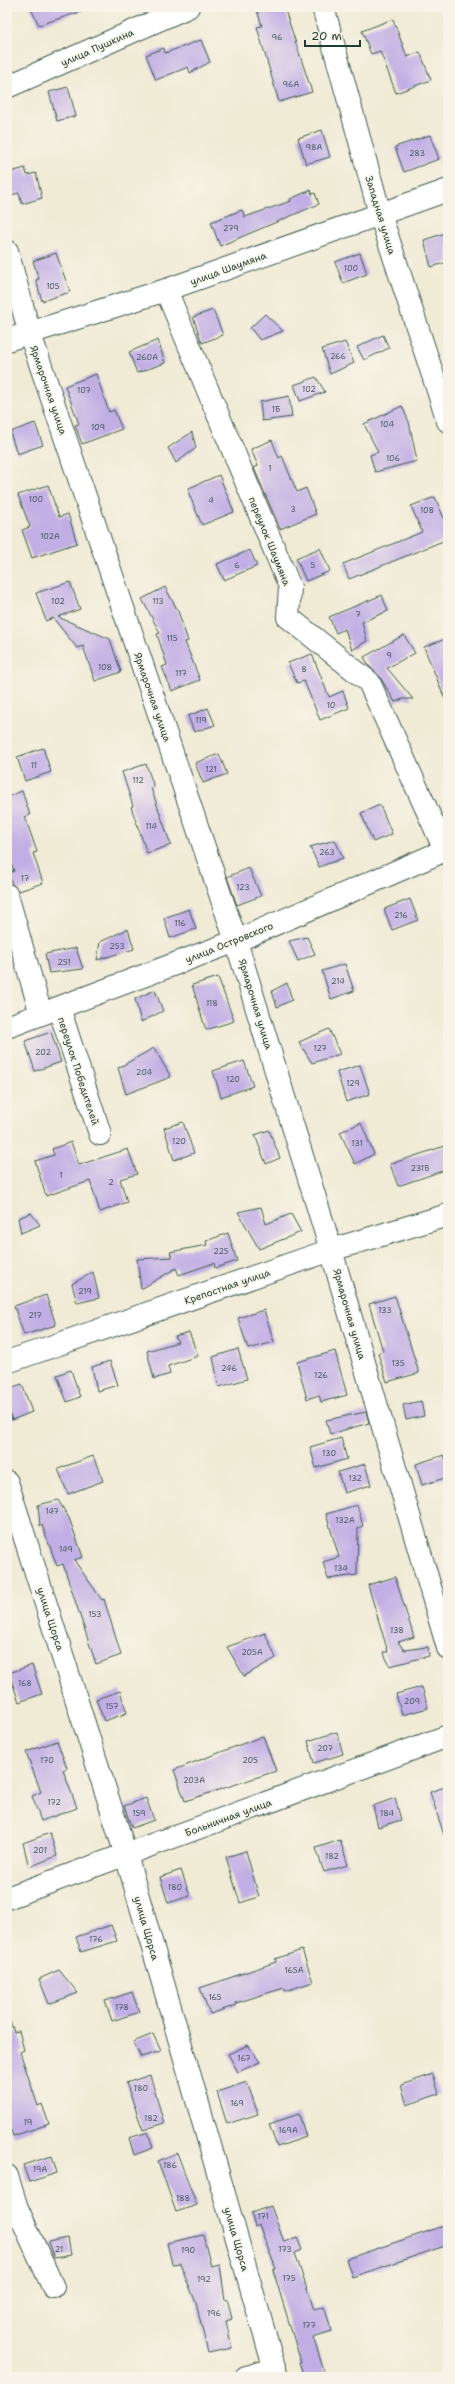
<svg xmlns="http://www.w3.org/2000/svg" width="455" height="2384" font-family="'Shantell Sans',sans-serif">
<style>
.building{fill:#c1aee5}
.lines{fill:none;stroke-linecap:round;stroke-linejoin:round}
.minor-casing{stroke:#3e574c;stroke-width:24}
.minor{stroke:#fff;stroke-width:22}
.labels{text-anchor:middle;stroke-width:3;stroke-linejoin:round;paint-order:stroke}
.number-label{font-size:8px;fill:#485960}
.street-label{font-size:10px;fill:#1f3d34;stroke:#f7f3e8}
</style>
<rect width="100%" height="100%" fill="#f7f3e8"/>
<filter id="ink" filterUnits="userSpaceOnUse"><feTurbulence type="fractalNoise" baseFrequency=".025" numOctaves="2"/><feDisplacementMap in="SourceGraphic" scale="8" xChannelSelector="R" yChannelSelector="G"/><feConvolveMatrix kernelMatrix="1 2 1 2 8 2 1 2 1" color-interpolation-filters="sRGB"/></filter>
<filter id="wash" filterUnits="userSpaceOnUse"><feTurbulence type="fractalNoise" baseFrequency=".012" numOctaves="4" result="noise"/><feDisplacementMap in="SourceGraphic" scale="16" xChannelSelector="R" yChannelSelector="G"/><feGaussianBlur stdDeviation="0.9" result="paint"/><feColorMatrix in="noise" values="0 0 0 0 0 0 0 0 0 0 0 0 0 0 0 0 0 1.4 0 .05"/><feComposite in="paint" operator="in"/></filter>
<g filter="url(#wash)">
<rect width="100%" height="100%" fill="#f0ebd5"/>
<g id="blocks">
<!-- building -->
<g class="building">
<path d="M30,7h56v3l-47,15z"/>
<path d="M256,7h28l28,85 -33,10 -22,-75 5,-1z"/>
<path d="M393,19l14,38 13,-5 11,28 -35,13 -16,-42 -9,3 -9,-23z"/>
<path d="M201,40l9,22 -20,11 -2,-6 -32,13 -10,-25 18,-7 1,5z"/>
<path d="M68,87l8,29 -19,5 -8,-29z"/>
<path d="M322,130l8,27 -24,7 -8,-26z"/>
<path d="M430,135l9,24 -35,13 -9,-25z"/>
<path d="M25,168l2,7 9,-2 6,25 -20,6 -3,-11 -12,3v-23z"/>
<path d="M311,190l1,4 3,-1 4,11 -99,42 -9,-24 31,-12 3,7 46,-16 -1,-2z"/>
<path d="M448,232v30l-17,5 -7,-27z"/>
<path d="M56,253l14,39 -28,9 -6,-21 3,-1 -6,-18z"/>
<path d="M360,253l7,21 -24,9 -8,-21z"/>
<path d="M213,310l10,25 -21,8 -9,-26z"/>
<path d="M265,314l18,17 -23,9 -10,-12z"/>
<path d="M383,335l6,13 -25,12 -7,-13z"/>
<path d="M158,340l7,23 -28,10 -8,-21z"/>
<path d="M345,342l9,21 -24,11 -8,-25z"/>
<path d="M96,374l13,38 5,-2 8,19 -40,15 -7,-19 4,-1 -14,-38z"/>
<path d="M316,377l9,15 -25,9 -6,-16z"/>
<path d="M289,396l3,21 -30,4 -2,-19z"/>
<path d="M402,406l7,16 8,39 -42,11 -5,-17 8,-3 -14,-28z"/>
<path d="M35,423l8,22 -26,9 -7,-22z"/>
<path d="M192,432l4,16 -20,15 -8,-15z"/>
<path d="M272,440l7,18 3,-2 15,36 9,-4 10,26 -36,15 -26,-61 4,-2 -7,-17z"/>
<path d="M219,475l15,37 -32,13 -13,-31v-6z"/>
<path d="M48,485l11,32 9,-3 9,29 -45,15 -10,-28 8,-3 -12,-32z"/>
<path d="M435,497l13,31v11l-99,40 -6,-15 79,-32 -11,-26z"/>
<path d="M320,548l10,23 -24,10 -10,-23z"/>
<path d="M250,550l7,16 -33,14 -7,-16z"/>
<path d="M70,582l10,27 -22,8 52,22 11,33 -26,9 -12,-35 -6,2 -24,-30 -7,3 -10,-28z"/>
<path d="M165,587l13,24 10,30 -3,1 15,38 -28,11 -10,-24 5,-2 -10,-31 3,-1 -18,-34z"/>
<path d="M382,595l6,16 -26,11 5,19 -15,9 -7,-21 -9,4 -7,-16z"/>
<path d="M404,635l11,18 -28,15 26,31h-10l-8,3 -15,-25 -11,-11 -5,-9z"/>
<path d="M448,638v66h-1l-23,-57z"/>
<path d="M312,654l17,43 14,-6 6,17 -29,12 -16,-39 -7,2 -9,-20z"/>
<path d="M208,708l7,17 -21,7 -6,-16z"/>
<path d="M43,748l8,24 -26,9 -8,-24z"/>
<path d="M219,754l8,20 -24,9 -8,-20z"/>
<path d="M146,764l8,23 -3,1 20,57 -24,8 -16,-46 2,-1 -11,-34z"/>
<path d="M22,791l8,24 -5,2 12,35 -4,1 10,30 -24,8 -7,-7 -4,-11 6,-2 -7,-20v-54z"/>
<path d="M380,805l12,29 -19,8 -12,-29z"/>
<path d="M335,840l8,18 -24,9 -9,-20z"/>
<path d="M249,868l12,28 -24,9 -10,-28z"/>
<path d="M410,899l8,21 -26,10 -8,-21z"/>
<path d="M189,909l7,20 -26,9 -6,-20z"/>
<path d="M128,929l6,20 -37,11 3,-18z"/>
<path d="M307,937l8,17 -17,7 -9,-20z"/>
<path d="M76,948l7,21 -34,4 -4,-19z"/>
<path d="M345,964l9,27 -23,8 -9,-28z"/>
<path d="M218,977l16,44 -28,9 -14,-45z"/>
<path d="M287,983l5,17 -15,7 -5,-16z"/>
<path d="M155,990l8,21 -22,11 -6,-23z"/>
<path d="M329,1029l11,25 -28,9 -13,-21z"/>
<path d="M51,1032l10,30 -26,9 -10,-30z"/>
<path d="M154,1048l17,29 -45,17 -8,-26z"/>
<path d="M244,1061l9,25 -32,11 -8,-26z"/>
<path d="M360,1065l10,29 -24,8 -9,-30z"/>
<path d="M183,1122l11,31 -20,7 -10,-32z"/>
<path d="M361,1123l13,31 -19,10 -15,-32z"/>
<path d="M269,1130l11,28 -14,6 -11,-29z"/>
<path d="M71,1142l8,23 49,-16 9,25 -17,5 7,23 -27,10 -10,-31 -44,15 -11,-35 19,-6 -2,-6z"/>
<path d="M448,1145v24l-50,17 -8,-22z"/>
<path d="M261,1207l5,17 25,-10 10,18 -42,17 -21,-37z"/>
<path d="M31,1213l9,12 -19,8 -3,-15z"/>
<path d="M228,1233l9,28 -22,7 -1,-5 -35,12 -3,-7 -35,21 -4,-30 35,-2 -2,-5 37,-7 -1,-4z"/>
<path d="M93,1272l6,26 -22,5 -5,-19z"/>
<path d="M46,1295l10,30 -32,10 -10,-29z"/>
<path d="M395,1296l24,77 -32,9 -9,-29 5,-2 -14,-47z"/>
<path d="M264,1310l10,32 -26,7 -10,-31z"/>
<path d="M189,1332l9,24 -30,10 2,8 -16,5 -7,-28 31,-9 -3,-6z"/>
<path d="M238,1349l9,30 -28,8 -6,-30z"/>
<path d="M335,1351l12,44 -26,7 -2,-7 -12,4 -10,-37z"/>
<path d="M110,1361l8,24 -21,6 -5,-24z"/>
<path d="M71,1370l9,27 -13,5 -10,-27z"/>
<path d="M22,1384l10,28 -20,8 -5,-13v-18z"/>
<path d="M421,1401l3,15 -18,4 -3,-15z"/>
<path d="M366,1412l3,11 -39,11 -4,-14z"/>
<path d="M341,1438l6,21 -31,9 -6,-21z"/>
<path d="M444,1455l4,12v10l-26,8 -6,-21z"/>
<path d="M93,1456l10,25 -35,13 -10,-25z"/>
<path d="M365,1464l6,21 -27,8 -6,-21z"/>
<path d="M58,1500l11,18 14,39 -9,3 28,40 2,-1 17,56 -25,9 -33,-100 -6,2 -15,-41 -2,1 -2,-21z"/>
<path d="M357,1505l6,21 -5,2 -1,47 -29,4 -5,-17 16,-5 -13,-43z"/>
<path d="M395,1577l19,60 -16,5 6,8 24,-3 1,9 -39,10 -7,-14h5l-20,-67z"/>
<path d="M265,1633l11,25 -32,18 -17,-29z"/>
<path d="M32,1665l10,29 -23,8 -10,-29z"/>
<path d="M422,1687l6,21 -26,7 -6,-21z"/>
<path d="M120,1691l7,22 -23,8 -8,-22z"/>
<path d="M337,1732l6,22 -29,9 -6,-22z"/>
<path d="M263,1736l13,35 -91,30 -11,-31z"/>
<path d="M57,1741l10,27 -4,2 14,38 -36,13 -9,-25 9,-4 -15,-40z"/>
<path d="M448,1786v52h-3l-15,-46z"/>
<path d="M146,1798l8,22 -22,8 -8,-22z"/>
<path d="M395,1798l6,22 -23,7 -5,-21z"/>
<path d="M50,1833l7,23 -28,11 -6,-24z"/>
<path d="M340,1840l8,25 -24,7 -8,-24z"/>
<path d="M246,1851l13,46 -19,6 -14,-46z"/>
<path d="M181,1870l9,26 -22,7 -8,-26z"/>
<path d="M111,1925l6,16 -36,11 -5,-15z"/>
<path d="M302,1950l11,32 -28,9 -1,-3 -48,15 1,2 -27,9 -10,-26 76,-26 -1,-3z"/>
<path d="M59,1970l19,23 -29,11 -10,-25z"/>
<path d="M132,1992l7,20 -27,9 -7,-20z"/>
<path d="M7,2021h3l4,11 5,-1 5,19 -4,2 18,54 4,-2 7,20 -36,12 -6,-17z"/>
<path d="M153,2034l8,17 -20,6 -8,-15z"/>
<path d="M248,2045l12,17 -22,10 -10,-18z"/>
<path d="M433,2074l6,20 -32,11 -6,-20z"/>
<path d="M150,2075l14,48 -21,7 -17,-47z"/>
<path d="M247,2082l11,32 -31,10 -10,-32z"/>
<path d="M299,2114l7,23 -29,10 -8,-23z"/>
<path d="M148,2132l5,16 -19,7 -5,-17z"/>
<path d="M177,2153l20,52 -21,7 -18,-51z"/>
<path d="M52,2156l5,17 -28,9 -6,-17z"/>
<path d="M271,2206l13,36 13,-5 5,13 -7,3 19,57 10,-3 8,24 -19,6 13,40h-22l-5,-15h2l-28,-92 3,-1 -17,-44 -4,2 -4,-14z"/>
<path d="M444,2226l4,19 -96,32 -6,-18z"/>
<path d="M203,2235l8,32 9,-2 5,35 2,-1 5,20 -6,2 6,27 -24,5 -12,-50 -16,-40 -8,1 -5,-21z"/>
<path d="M68,2238l3,17 -17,3 -6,-16z"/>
</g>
</g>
</g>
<g filter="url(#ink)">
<use href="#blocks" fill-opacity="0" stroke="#3e574c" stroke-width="1"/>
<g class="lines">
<defs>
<g id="minor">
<path d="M323,7l57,207 68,207"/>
<path d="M7,87l181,-80"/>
<path d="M7,251l23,83 206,607 95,309 117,398"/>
<path d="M166,290l124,297 -2,30 81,65 76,168"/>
<path d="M7,340l159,-50 282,-100"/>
<path d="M7,895l34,119"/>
<path d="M59,1008l41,126"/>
<path d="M7,1027l229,-86 212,-92"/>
<path d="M7,1362l324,-112 117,-35"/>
<path d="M7,1482l119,373 151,522"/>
<path d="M7,1898l441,-162"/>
<path d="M7,2176l10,32 36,79"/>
<path d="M246,2377l29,-8"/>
</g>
</defs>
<!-- minor casing -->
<use href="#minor" class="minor-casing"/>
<!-- minor -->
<use href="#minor" class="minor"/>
</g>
</g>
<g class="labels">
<!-- number labels -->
<g class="number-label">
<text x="277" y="40">96</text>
<text x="291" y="87">96А</text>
<text x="314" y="150">98А</text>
<text x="417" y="156">283</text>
<text x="231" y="231">279</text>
<text x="351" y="271">100</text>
<text x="53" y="289">105</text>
<text x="338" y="359">266</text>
<text x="147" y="360">260А</text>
<text x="309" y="392">102</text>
<text x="84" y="393">107</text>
<text x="276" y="412">1Б</text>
<text x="387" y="427">104</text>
<text x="98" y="430">109</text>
<text x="393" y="461">106</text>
<text x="270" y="471">1</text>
<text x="36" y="502">100</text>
<text x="211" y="503">4</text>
<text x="293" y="512">3</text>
<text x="427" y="513">108</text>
<text x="50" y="539">102А</text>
<text x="237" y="568">6</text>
<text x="313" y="568">5</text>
<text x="58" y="604">102</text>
<text x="158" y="604">113</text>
<text x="358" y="617">7</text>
<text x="172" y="641">115</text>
<text x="389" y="658">9</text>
<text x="105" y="670">108</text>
<text x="304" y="672">8</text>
<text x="181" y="676">117</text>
<text x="331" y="708">10</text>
<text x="201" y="723">119</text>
<text x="34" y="768">11</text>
<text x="211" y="772">121</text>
<text x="138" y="783">112</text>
<text x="151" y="829">114</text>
<text x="327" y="855">263</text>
<text x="25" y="881">17</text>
<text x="243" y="890">123</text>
<text x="401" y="918">216</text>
<text x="180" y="926">116</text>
<text x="117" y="949">253</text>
<text x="64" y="965">251</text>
<text x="338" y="984">214</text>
<text x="212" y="1006">118</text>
<text x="320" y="1051">127</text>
<text x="43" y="1055">202</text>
<text x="144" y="1075">204</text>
<text x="233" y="1082">120</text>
<text x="353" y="1086">129</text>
<text x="179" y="1144">120</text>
<text x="357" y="1146">131</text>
<text x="420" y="1171">231Б</text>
<text x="61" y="1178">1</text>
<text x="111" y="1185">2</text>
<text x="221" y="1254">225</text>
<text x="85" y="1294">219</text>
<text x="385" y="1313">133</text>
<text x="35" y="1318">217</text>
<text x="398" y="1366">135</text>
<text x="229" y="1371">246</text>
<text x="321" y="1378">126</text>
<text x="329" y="1456">130</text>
<text x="355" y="1481">132</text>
<text x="52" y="1514">147</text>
<text x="345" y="1523">132А</text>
<text x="66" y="1552">149</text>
<text x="341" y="1571">134</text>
<text x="95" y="1617">153</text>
<text x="397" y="1633">138</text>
<text x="252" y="1655">205А</text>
<text x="25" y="1686">168</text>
<text x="412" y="1704">209</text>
<text x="112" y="1709">157</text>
<text x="325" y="1751">207</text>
<text x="47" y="1763">170</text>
<text x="250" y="1763">205</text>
<text x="194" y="1783">203А</text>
<text x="54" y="1805">172</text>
<text x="139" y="1816">159</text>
<text x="387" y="1816">184</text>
<text x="40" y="1853">201</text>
<text x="332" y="1859">182</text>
<text x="175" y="1890">180</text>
<text x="96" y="1942">176</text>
<text x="294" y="1973">165А</text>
<text x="215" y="2000">165</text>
<text x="122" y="2010">178</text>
<text x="244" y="2061">167</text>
<text x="141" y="2091">180</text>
<text x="237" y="2106">169</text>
<text x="151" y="2121">182</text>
<text x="28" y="2125">19</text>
<text x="288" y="2133">169А</text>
<text x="170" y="2168">186</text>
<text x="40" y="2172">19А</text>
<text x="183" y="2201">188</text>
<text x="263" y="2219">171</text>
<text x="59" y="2252">21</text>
<text x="285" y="2252">173</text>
<text x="188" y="2253">190</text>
<text x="289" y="2281">175</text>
<text x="204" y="2282">192</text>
<text x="214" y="2316">196</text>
<text x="309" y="2328">177</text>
</g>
<!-- street labels -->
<g class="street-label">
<text transform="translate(97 47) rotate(-24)" y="4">улица Пушкина</text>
<text transform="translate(381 215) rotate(73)" y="4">Западная улица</text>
<text transform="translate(228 268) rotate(-20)" y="4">улица Шаумяна</text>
<text transform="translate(49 390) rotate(71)" y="4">Ярмарочная улица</text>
<text transform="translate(270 541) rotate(68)" y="4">переулок Шаумяна</text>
<text transform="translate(153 697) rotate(71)" y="4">Ярмарочная улица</text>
<text transform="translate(229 942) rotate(-22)" y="4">улица Островского</text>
<text transform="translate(256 1004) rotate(73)" y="4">Ярмарочная улица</text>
<text transform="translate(79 1071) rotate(72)" y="4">переулок Победителей</text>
<text transform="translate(227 1286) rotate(-19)" y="4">Крепостная улица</text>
<text transform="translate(350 1314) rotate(74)" y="4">Ярмарочная улица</text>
<text transform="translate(51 1619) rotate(72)" y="4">улица Щорса</text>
<text transform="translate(228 1817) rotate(-20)" y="4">Больничная улица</text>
<text transform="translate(147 1928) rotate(74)" y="4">улица Щорса</text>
<text transform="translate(237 2239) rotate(74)" y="4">улица Щорса</text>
</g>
</g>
<!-- margin -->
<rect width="455" height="2384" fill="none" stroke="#f7f3e8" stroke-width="24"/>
<!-- scale -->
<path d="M305 40v6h55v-6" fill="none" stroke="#1f3d34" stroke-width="2"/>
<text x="311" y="40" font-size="12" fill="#1f3d34" stroke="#f7f3e8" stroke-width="3" paint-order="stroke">20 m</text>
</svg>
